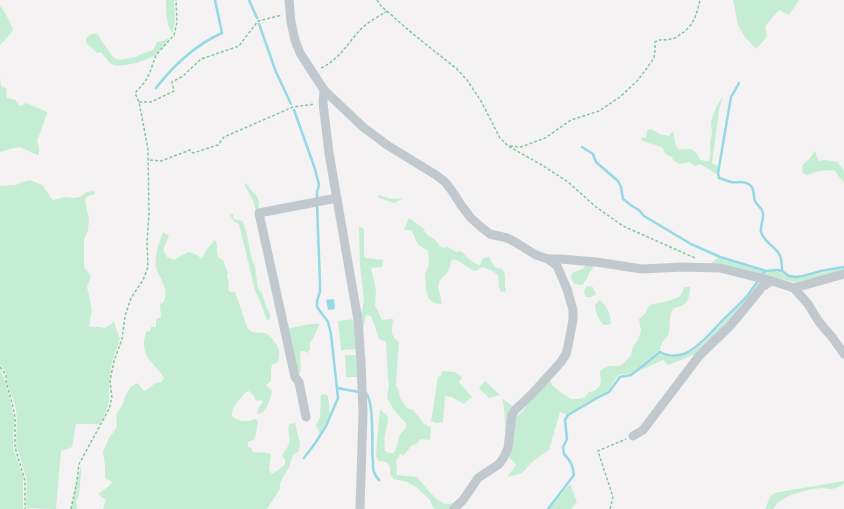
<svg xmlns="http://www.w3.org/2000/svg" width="844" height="509" font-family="'Source Sans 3',sans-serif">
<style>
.green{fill:#c5edd3}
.water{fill:#95d8e6}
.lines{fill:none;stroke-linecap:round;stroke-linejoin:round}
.stream{stroke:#95d8e6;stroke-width:2.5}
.path{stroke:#7fc8a2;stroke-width:1.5;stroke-dasharray:3 2;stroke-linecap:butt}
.minor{stroke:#c1c9cf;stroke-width:9}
</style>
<rect width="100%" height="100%" fill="#f4f2f2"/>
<!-- green -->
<g class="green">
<path d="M166,0h8l1,21 -3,12c-6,-9 -6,-22 -6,-33z"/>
<path d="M733,0h66l-10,15 -10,-5 -14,16 2,11 -11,12 -11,-12 -7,-12z"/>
<path d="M0,6c5,5 11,18 13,24l-5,7 -8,8z"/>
<path d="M91,34h5l3,2 3,6 12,16 6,2 16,-3 5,-3 12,-4 4,-8 6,-1 6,-3c-2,5 -9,13 -14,17 -6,5 -33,13 -41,10 -6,-2 -9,-9 -13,-13l-4,1 -11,-10v-4z"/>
<path d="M0,77l1,9 5,2c1,4 0,7 1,10l8,2 5,6 6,-3 21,9v2l-10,27 2,7v7c-7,-1 -11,-5 -17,-7 -7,-2 -16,3 -22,4z"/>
<path d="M723,97l-4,13 -7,53 6,3 -2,8 -16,-10 -5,2 -5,-4 -11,2 -6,-4 -1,-3 -5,-2 -3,-3 -1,-4c-7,-4 -14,-4 -22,-8v-2h5l1,-8 4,-1 9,5 9,2 3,-4 2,1c1,27 12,11 20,18 7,6 2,10 15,10 2,-6 1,-12 1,-19 0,-3 2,-6 2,-9 0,-4 -1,-7 -1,-10 1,-7 7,-21 12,-26z"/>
<path d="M815,151l2,7 2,3 6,-1 13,2 6,10v11l-10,-13 -15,1 -12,4 -4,-2c-2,-10 1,-8 6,-14 2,-2 4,-5 6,-8z"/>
<path d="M30,180l12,5 11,15 12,-3 9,1 6,-1 6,-5 8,-1 1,3 -9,3 -1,5 4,16 -1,12 -4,10v27l7,9 -4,11 5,23 -3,16 16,2 9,-6 6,17 -8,23 -3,19v18l-1,6 -2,6 -6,13h-24l-4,23 -11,4 -5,58 -30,-1 1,-27 -8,-27 -3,-8 1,-28 -2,-13 -8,-23v-7l-4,-7 -3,-3v-179l16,-1 6,-3z"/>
<path d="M246,183c9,14 15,11 12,29h-2l-3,-12 -8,-14z"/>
<path d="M378,195l15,4 11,-1 -10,5 -15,-5z"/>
<path d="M230,214h3l1,5 9,2 4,15 5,24 3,7 3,22 4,4 4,13 4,8v5l-3,1 -8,-21 -4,-9 -16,-66c-5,-2 -7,-4 -9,-10z"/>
<path d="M409,218l14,10 3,6 8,5 8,9 6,-1 8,5 4,-1c7,4 11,13 20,14l2,-4 1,-3 6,-1 6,10 7,2 3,5v12l1,5 -5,1 -2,-4 -1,-13 -4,-3 -11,-5 -8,4c-8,-3 -13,-9 -21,-12l-3,2c-1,4 -1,9 -4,12 -3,3 -7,5 -8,10 -3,8 4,14 2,21l-7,-1 -6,-5 -2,-8 -1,-16 3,-6 1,-6 -1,-12c-14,-5 -10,-9 -17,-20h-7z"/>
<path d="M359,226l5,3v25l1,4 18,2 -1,7 -11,1 5,22 -1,15 7,15 11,-1c-1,11 -4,16 6,23l-3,43 3,7 1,6 7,10 6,2 11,14 7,3 -1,13 -10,-1 -3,5 -5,1 -9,11 -2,-3 -5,7 1,15 20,2c6,7 21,27 30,27 5,1 10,-5 14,-6l-9,11h-18l-4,-9 -14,-13 -9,-5 -13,-3 -4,-5v-8l-4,-4 -7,-1 -3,-4c1,-15 2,-31 4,-47l3,2 5,5c0,5 -1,8 -2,13 -2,7 -2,14 -1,21 13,9 12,-10 15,-16 3,-5 6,-5 6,-12l-12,-13 -7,-12 2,-13 -1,-7 -2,-36 -7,-3 -4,-13 -4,-10 -5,-1 -3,15 -2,-16 3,-13 -4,-35z"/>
<path d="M163,232l6,4 -6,14 4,7 7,3 5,-3 10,-5 8,3 5,4 5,-10 8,-9 2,6v5l1,6 5,3 5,13 -1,3 2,9 -1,4 2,3h5l13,37 4,3 14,1c10,9 16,15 12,29l-6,3 -1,4v12l-5,4 6,6c-2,9 -5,22 -15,23l2,-7 4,-5 -2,-2 -5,1 -2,-5 -5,-5c-6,2 -6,5 -10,9 -5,6 -7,8 -7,16 8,7 15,6 24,3l2,3 -3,17 -7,3v5l3,1 2,4 14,1 4,1 -2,16 3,4 13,-9v-6l-3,-3c2,-5 5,-7 7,-12 2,-6 -2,-13 0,-20l6,-1 5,21 -1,7 -6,4 -4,13 -5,7 -4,8v6l-13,20h-164l3,-9 -8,-6 11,-8 3,-4 -7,-4v-13l-2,-13 6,-14 8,-11 -1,-13 6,-8 4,-12 5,-7 6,-4 7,8h1l9,-7 7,-2 3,-4c-12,-19 -25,-21 -18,-46l4,-1 1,-4h5v-8l5,-2 -1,-13 3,-1c5,-11 2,-16 -3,-26 -1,-3 -3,-6 -4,-9 -2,-12 3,-25 7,-36z"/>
<path d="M719,257l31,11 14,3 -3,5 -51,-12z"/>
<path d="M586,263h10l-3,5 -4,5 -2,6 -5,6 -7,-1 -4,-5 1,-6 12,-5z"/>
<path d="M844,268v2l-47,13 -23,-6 -10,-1c7,-9 16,-4 24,0 4,2 9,2 13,2z"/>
<path d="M760,280l3,1 -16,21 -49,51 -30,12 -5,-5 -26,12 16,-14 7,-4c9,5 18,3 27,0 13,-6 23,-18 33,-28 9,-10 19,-19 27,-29 5,-5 9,-11 13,-17z"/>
<path d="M588,286h4l4,8 -5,3h-5l-2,-4 1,-5z"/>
<path d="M684,287h6c0,7 -1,16 -9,19 -3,1 -6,1 -8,4 -5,5 -2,15 -4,21 -1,8 -8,9 -9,19l-29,23 -13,2 -10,16 -41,24 -7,-3 -11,38 -16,11 -11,12 -15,4 9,-12 -7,-8 6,-39 8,-7 9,-13 18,-19 2,6 7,6 12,8h7l7,-2 4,-5 5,-1 5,-4 2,-6 -1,-10c3,-3 7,-5 12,-5 3,-1 6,1 9,-1 5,-3 5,-6 10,-9l2,-10 5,-6 3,-9 -2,-12 7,-6 3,-8c8,-2 24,-4 31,-9 2,-3 3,-6 4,-9z"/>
<path d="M599,300c8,5 11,14 12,23l-2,2h-5c-6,-6 -8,-12 -9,-20z"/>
<path d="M355,319l2,30 -16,1 -3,-29z"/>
<path d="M310,324h10l-8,16 -2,3v6l-2,4 -4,-2h-3l-1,5 1,14 -2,4 -13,-45z"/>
<path d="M345,355h13l1,22h-13z"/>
<path d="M0,370l4,7 1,5 4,14 5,23 -1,28 10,30v32h-23z"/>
<path d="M442,371l13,1 7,5 -3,5 13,15 -8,7 -12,-7 -7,-1 -2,26 -6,1 -6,-2 7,-44 3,-1z"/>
<path d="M485,381l15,14 -11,3 -10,-10z"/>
<path d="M324,394l4,2 1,11 1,7 -10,20 -4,-9 4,-8 1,-22z"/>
<path d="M502,398l13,10 -7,25 -3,-2c0,-12 0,-22 -3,-33z"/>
<path d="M81,465v10l-1,8 -1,11 -3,8 1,7h-5l2,-15z"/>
<path d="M844,481v3c-4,2 -8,4 -12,5 -3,0 -6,-1 -9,-1 -14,1 -44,7 -49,21h-9l5,-12 4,-4z"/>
<path d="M570,484l7,18 -6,7h-22z"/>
</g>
<!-- water -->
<path class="water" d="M334,299l1,10 -7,1 -2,-10z"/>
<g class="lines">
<!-- stream -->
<g class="stream">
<path d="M249,0l8,18"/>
<path d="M259,24l17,48 15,32"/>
<path d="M739,83l-8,14 -13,76 1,5c4,1 8,3 12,4 7,1 15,-2 20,4 4,4 2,11 4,15 2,5 8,7 8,13 1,6 -3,11 -2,18 4,12 15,14 19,24 2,4 2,10 2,15"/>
<path d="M156,88c18,-23 39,-43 66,-55l-7,-33"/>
<path d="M294,110l21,59 4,16 -2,7v7"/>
<path d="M582,147l11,7 3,8 22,19 3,6 2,12 9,7 7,4 5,6 47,28 29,13 46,14"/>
<path d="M763,274l3,-3 11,-1 5,1 7,5 7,1 7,-1 18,-5 23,-4"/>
<path d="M337,388l22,4"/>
<path d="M366,393c9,11 5,53 7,70 0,3 0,7 1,9 1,3 3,6 5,8"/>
<path d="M304,458l12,-16 10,-16 12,-28 -7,-64 -3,-12 -11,-15v-6l3,-9v-9l-3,-79"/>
<path d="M548,509l26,-34c-1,-9 -3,-14 -10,-21l-1,-7 4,-8 -2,-19 3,-5 29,-17 12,-6 11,-15 11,-2 29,-23c8,5 15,4 24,2 13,-5 28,-22 37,-32 9,-9 18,-17 26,-26 4,-5 7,-10 11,-15"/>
</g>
<!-- path -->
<g class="path">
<path d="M377,0l4,6 32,28 44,35 10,11 14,21 19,37 8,8 34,19 26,17 28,25 27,19 72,32"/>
<path d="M321,68c17,-8 26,-23 38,-37 7,-8 19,-14 28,-20"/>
<path d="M139,102h12l23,-11 -2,-9 11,-6 18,-17 38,-13 19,-25 24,-6"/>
<path d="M510,146l11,1 24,-9 26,-18 28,-9 21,-14 18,-17 9,-12 7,-10 1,-8v-8c7,-4 9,-1 16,-3 2,0 6,-2 8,-4 14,-7 18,-21 21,-35"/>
<path d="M150,160l11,1 29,-11 3,3 25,-8 6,-8 69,-30 22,-3"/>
<path d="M0,367l6,8v6l7,26 2,11v29l10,34v28"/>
<path d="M71,509l6,-28 2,-17 30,-55 3,-11 -2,-17 4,-20 8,-22 3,-23 6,-18 12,-18 5,-13 -1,-25 2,-27 -1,-66 -9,-47 -4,-9 10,-11 5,-10 6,-17 18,-20 3,-13 -1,-22"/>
<path d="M610,509l3,-12 -15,-46 28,-12"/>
</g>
<!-- minor -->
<g class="minor">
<path d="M289,0l2,22 4,18 5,13 24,37 39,37 24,18 49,30 9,7 7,9 9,14 9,12 11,10 9,7 17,4 8,4 21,13 12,4h12l36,3 46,7 41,-2 37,1 52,13 22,7 14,16 11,18 13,15 12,17"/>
<path d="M324,90l-1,13 6,50 29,167 3,42 2,51 -3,96"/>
<path d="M794,288l50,-14"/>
<path d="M306,417l-7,-35 -4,-5 -36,-164 78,-15"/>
<path d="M633,436l10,-6 56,-74 32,-31 31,-38 10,-6"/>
<path d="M454,509l9,-9 15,-22 21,-14 5,-7 4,-9 4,-33 3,-5 17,-16 29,-32 5,-8 2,-8 5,-26v-10l-6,-21 -10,-23 -9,-7"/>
</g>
</g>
</svg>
